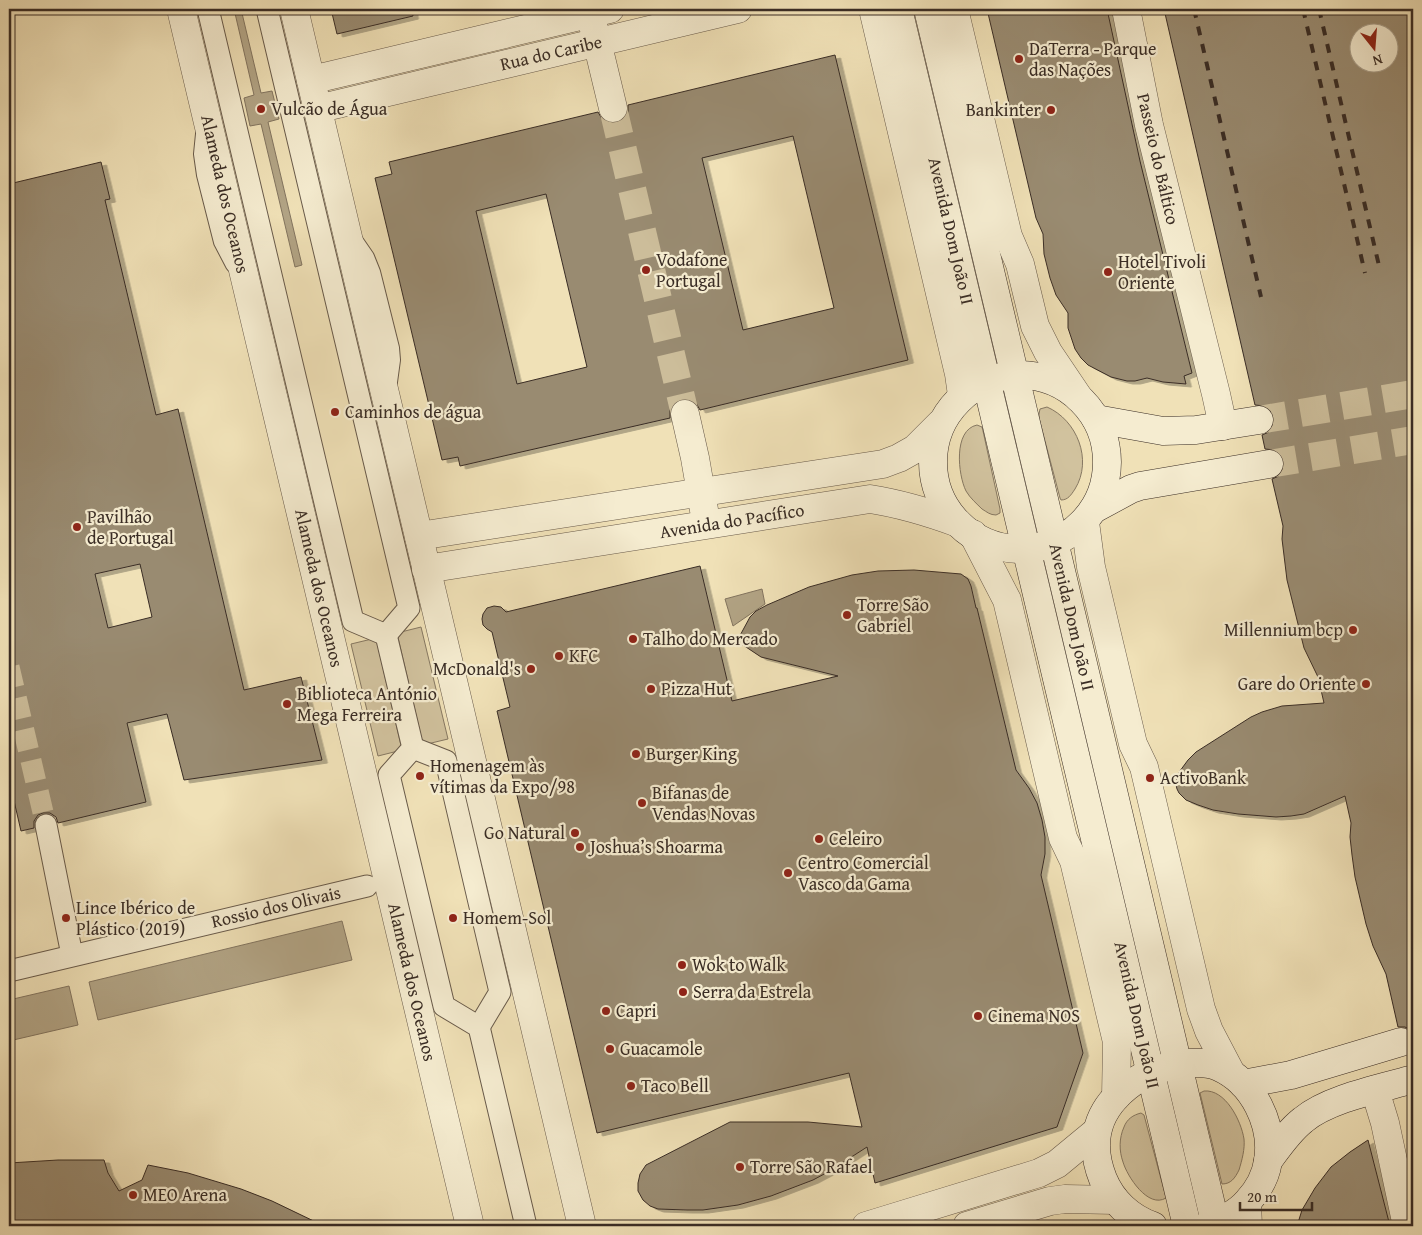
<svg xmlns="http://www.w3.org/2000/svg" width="1422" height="1235" font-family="'Gentium Book Plus',serif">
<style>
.green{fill:#d1c29e;stroke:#867862}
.water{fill:#b2a485;stroke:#82745f}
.building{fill:#998b71;stroke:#3a2d25;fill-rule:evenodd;filter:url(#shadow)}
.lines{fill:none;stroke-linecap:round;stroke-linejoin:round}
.pedestrian-tunnel{stroke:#ccbd9a;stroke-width:21;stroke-dasharray:21 11;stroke-linecap:butt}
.minor-tunnel{stroke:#ccbd9a;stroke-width:28;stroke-dasharray:28 14;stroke-linecap:butt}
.secondary-tunnel{stroke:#ccbd9a;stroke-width:28;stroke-dasharray:28 14;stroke-linecap:butt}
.service-casing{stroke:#685a4a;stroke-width:16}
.pedestrian-casing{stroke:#685a4a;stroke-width:23}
.minor-casing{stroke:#685a4a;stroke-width:29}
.secondary-casing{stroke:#3a2d25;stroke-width:29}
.service{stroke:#f5ecd0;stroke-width:14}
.pedestrian{stroke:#f5ecd0;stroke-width:21}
.minor{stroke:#f5ecd0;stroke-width:28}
.secondary{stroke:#f5ecd0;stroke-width:28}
.rail{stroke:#3a2d25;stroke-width:4;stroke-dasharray:9 9;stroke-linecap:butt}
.poi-dot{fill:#8f2418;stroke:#f5ecd0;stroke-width:2}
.labels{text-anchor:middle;stroke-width:4.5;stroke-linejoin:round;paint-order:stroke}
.poi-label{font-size:18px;fill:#3a2d25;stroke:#f5ecd0;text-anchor:start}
.street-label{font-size:18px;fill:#3a2d25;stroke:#f5ecd0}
</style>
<defs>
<filter id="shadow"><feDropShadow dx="5.5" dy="3" stdDeviation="0" flood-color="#0004"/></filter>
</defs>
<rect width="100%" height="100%" fill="#f0e1b7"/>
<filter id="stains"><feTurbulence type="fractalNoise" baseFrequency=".004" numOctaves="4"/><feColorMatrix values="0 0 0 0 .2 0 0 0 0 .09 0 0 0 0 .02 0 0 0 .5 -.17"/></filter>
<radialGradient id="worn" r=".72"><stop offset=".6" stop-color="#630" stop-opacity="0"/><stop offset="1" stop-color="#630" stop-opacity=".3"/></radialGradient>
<!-- green -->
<g class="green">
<path d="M1047,407c30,13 46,53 28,82 -4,6 -7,11 -14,11l-1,-2 -21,-80v-4l1,-5z"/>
<path d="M977,425l5,2 1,4 17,78v4l-4,2c-6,0 -9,-3 -14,-6 -5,-5 -12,-11 -16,-18 -8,-16 -13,-61 11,-66z"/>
<path d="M421,627l27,112 -25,6 -26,-112z"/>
<path d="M376,638l26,112 -24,6 -27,-112z"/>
<path d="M1204,1091c21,-2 37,29 40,48 1,10 -2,21 -5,31 -4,8 -8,14 -17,14l-22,-91z"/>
<path d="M1141,1113l3,2 22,83c-18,11 -39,-22 -43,-36 -4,-11 -4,-24 1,-35 3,-8 9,-12 17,-14z"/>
</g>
<!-- water -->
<g class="water">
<path d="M234,9h7l20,84 11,-2 7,28 -11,3 34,143 -7,2 -34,-143 -11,2 -6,-28 10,-3z"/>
<path d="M762,589l3,15 -32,22 -8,-27z"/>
<path d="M342,921l10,39 -254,60 -9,-38z"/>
<path d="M69,986l9,39 -69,16v-41z"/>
</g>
<!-- building -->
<g class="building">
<path d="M331,9h81l1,7 -76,18z"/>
<path d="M987,9h120l33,152 52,212 -8,3 2,8 -23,-2 -16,-4 -12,3h-8l-16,-4 -23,-12 -7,-7 -6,-9 -7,-21v-15l-12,-18 -6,-17 -6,-24 -1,-20 -7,-16z"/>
<path d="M1164,9h249v1024l-2,-3 -6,-3h-7l-12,-53 -13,-28 -7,-22 -11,-47 -3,-22 -2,-18 1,-14 -6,-27 -41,18 -13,2 -15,1 -38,-3 -25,-4 -15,-5 -12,-5 -7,-7 -2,-4 -1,-4 1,-10 11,-15 8,-8 55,-35 11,-5 20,-6 42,-3 -6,-26 -14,-29 -17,-68 -5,-41 1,-13 -11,-47 7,-3 4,-6 1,-9 -3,-7 -6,-4 -10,-1 -3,-14 7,-3 4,-6 1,-9 -3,-6 -6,-5 -10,-1zM1360,32h30v30h-30z"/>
<path d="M835,55l73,305 -208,50 -4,-7 -7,-4h-7l-8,4 -4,7v8l-210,48 -2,-9 -16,3 -67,-282 17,-4 -3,-12 209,-50 4,7 6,4h8l8,-4 4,-7v-7zM793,136l41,172 -91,22 -41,-172zM546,194l41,173 -70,17 -41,-173z"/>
<path d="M101,162l9,37 -5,1 51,215 22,-6 66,281 57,-13 21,83 -138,20 -17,-66 -40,9 19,79 -88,21 -2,-6 -6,-4h-7l-5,2 -4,6v7l-13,3 -12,-52v-595zM140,564l12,53 -44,11 -13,-54z"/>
<path d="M700,566l32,135 106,-25 -77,-19 -24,-16 13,-24 6,-6 11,-6 42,-18 43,-12 26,-4 36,-1 47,4 7,5 3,7 5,22h1l39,162 13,18 8,15 5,17 3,17v17l-4,21 42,178 -26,74 -182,56 -8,-36 -39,25 -15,8 -42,16 -33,9 -35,5h-16l-29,-1 -8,-3 -7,-6 -5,-9v-8l2,-9 6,-9 84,-43h78l54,5 -13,-54 -252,60 -100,-422 13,-4 -18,-75 -5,-3 -4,-4 -1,-6 1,-5 4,-6 7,-2 7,1 5,5z"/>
<path d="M1368,1140l22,86h-93l5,-16 13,-22 16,-21 19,-15z"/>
<path d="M58,1160h46l4,13 11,18 23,-11 6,-15 40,8 53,16 31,12 52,25h-315v-63z"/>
</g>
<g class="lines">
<!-- pedestrian-tunnel -->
<path class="pedestrian-tunnel" d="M9,667l37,158"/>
<!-- minor-tunnel -->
<path class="minor-tunnel" d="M613,108l72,306"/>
<!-- secondary-tunnel -->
<g class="secondary-tunnel">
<path d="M1259,420l154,-26"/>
<path d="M1269,464l144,-24"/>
</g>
<defs>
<g id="service">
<path d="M203,134l-2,20 3,21 17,67 12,23"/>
<path d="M356,241l11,16 6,15 19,76 1,12 -3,22"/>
</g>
<g id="pedestrian">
<path d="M208,9l145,612 33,14 27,113 -24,27 55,231 35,21 47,199"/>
<path d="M267,9l142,599 -23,27"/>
<path d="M413,748l33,13 54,231 -21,35"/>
<path d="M46,825l26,130"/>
<path d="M9,971l358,-85"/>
</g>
<g id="minor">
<path d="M181,9l289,1217"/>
<path d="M294,9l288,1217"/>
<path d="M873,9l86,365 3,21"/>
<path d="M954,9l54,227 12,28 15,62 13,26 31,46"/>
<path d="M1126,9l23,116 67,269 7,32"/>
<path d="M593,25l20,83"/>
<path d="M311,80l299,-71"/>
<path d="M317,109l421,-100"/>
<path d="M685,414l10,44 9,52"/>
<path d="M1085,522l6,45 42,177 11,23 57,242 8,22 22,42"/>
<path d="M973,534l34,66 56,238 11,23 43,181 -1,55"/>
<path d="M419,536l464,-72 16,-6 16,-9 26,-26"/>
<path d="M426,569l444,-70c32,5 58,13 88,24"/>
<path d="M1375,1090l10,33 22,103"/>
<path d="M1247,1203l1,23"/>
<path d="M866,1226l173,-53 18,-9 40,-33"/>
<path d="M967,1226l83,-25 15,-2 50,1"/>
</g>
<g id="secondary">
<path d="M898,9l289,1217"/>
<path d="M928,9l288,1217"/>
<circle cx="1020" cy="462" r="87"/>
<path d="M1096,419l67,12 33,-1 63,-10"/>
<path d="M1094,509l37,-20 9,-3 129,-22"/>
<path d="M1243,1084l48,-9 110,-33"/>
<path d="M1268,1161c11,-15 21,-30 35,-41 25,-21 75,-31 107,-40"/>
<path d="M1153,1226c-23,-8 -41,-25 -50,-47 -12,-30 -9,-58 12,-81 15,-16 34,-27 55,-32 15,-3 34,-6 49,1 34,15 55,57 49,94 -2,14 -10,29 -20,40 -11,13 -26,19 -41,25"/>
</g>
</defs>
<!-- service casing -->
<use href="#service" class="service-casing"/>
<!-- pedestrian casing -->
<use href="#pedestrian" class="pedestrian-casing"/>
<!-- minor casing -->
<use href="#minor" class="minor-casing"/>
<!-- secondary casing -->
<use href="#secondary" class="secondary-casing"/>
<!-- service -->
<use href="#service" class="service"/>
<!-- pedestrian -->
<use href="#pedestrian" class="pedestrian"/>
<!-- minor -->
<use href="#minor" class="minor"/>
<!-- secondary -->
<use href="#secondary" class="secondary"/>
<!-- rail -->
<g class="rail">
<path d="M1194,9l67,288"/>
<path d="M1303,9l62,264"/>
<path d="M1319,9l61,261"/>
</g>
</g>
<!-- markers -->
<g class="poi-dot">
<circle cx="1019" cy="59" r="5"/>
<circle cx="261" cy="109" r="5"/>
<circle cx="1051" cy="110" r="5"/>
<circle cx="646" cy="270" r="5"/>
<circle cx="1108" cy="272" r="5"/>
<circle cx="335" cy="412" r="5"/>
<circle cx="77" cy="527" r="5"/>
<circle cx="847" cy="615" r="5"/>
<circle cx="1353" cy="630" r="5"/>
<circle cx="633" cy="639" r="5"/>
<circle cx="559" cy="656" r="5"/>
<circle cx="531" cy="669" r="5"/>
<circle cx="1366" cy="684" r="5"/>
<circle cx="651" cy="689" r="5"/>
<circle cx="287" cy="704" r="5"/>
<circle cx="636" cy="754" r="5"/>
<circle cx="420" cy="776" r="5"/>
<circle cx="1150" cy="778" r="5"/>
<circle cx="642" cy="803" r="5"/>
<circle cx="575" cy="833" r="5"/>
<circle cx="819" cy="839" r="5"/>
<circle cx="580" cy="847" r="5"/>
<circle cx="788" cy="873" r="5"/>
<circle cx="66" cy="918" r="5"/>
<circle cx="453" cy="918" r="5"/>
<circle cx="682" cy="965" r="5"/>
<circle cx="683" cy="992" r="5"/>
<circle cx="606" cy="1011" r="5"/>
<circle cx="978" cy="1016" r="5"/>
<circle cx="610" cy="1049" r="5"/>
<circle cx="631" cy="1086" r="5"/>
<circle cx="740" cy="1167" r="5"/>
<circle cx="133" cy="1195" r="5"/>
</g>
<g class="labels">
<!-- poi labels -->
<g class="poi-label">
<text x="1029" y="55">DaTerra - Parque<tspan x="1029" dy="21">das Nações</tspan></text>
<text x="271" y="115">Vulcão de Água</text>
<text x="1041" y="116" text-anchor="end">Bankinter</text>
<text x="656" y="266">Vodafone<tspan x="656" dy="21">Portugal</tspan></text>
<text x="1118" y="268">Hotel Tivoli<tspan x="1118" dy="21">Oriente</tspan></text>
<text x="345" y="418">Caminhos de água</text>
<text x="87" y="523">Pavilhão<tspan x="87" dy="21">de Portugal</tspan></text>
<text x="857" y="611">Torre São<tspan x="857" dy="21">Gabriel</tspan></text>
<text x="1343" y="636" text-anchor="end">Millennium bcp</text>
<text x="643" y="645">Talho do Mercado</text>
<text x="569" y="662">KFC</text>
<text x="521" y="675" text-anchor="end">McDonald's</text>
<text x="1356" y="690" text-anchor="end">Gare do Oriente</text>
<text x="661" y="695">Pizza Hut</text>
<text x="297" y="700">Biblioteca António<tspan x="297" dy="21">Mega Ferreira</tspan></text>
<text x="646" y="760">Burger King</text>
<text x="430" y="772">Homenagem às<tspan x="430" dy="21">vítimas da Expo/98</tspan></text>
<text x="1160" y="784">ActivoBank</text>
<text x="652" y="799">Bifanas de<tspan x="652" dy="21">Vendas Novas</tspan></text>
<text x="565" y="839" text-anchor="end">Go Natural</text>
<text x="829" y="845">Celeiro</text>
<text x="590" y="853">Joshua’s Shoarma</text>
<text x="798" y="869">Centro Comercial<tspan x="798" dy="21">Vasco da Gama</tspan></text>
<text x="76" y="914">Lince Ibérico de<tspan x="76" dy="21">Plástico (2019)</tspan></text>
<text x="463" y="924">Homem-Sol</text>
<text x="692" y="971">Wok to Walk</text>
<text x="693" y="998">Serra da Estrela</text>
<text x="616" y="1017">Capri</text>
<text x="988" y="1022">Cinema NOS</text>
<text x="620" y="1055">Guacamole</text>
<text x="641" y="1092">Taco Bell</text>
<text x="750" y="1173">Torre São Rafael</text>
<text x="143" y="1201">MEO Arena</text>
</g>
<!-- street labels -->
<g class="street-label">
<text transform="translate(551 53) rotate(-13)" y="6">Rua do Caribe</text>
<text transform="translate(1158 159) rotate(77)" y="6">Passeio do Báltico</text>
<text transform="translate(225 194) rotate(77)" y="6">Alameda dos Oceanos</text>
<text transform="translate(951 231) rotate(77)" y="6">Avenida Dom João II</text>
<text transform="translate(732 521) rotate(-9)" y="6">Avenida do Pacífico</text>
<text transform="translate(319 588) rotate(77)" y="6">Alameda dos Oceanos</text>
<text transform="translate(1072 617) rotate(77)" y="6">Avenida Dom João II</text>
<text transform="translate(276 907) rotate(-13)" y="6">Rossio dos Olivais</text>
<text transform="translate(412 982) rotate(77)" y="6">Alameda dos Oceanos</text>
<text transform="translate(1137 1015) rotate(77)" y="6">Avenida Dom João II</text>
</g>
</g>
<!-- margin -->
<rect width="1422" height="1235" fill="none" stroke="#f0e1b7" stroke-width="30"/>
<rect x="10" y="10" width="1402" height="1215" fill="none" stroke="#3a2d25" stroke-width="2.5"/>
<rect x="15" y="15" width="1392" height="1205" fill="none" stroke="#3a2d25"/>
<!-- north arrow -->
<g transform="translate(1374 48) rotate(163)"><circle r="24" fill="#f5ecd0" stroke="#aaa08c"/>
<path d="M0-4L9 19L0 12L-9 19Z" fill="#8f2418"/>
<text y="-8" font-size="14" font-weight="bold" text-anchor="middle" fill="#3a2d25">N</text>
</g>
<!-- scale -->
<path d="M1240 1202v8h72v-8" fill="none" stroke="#3a2d25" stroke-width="2.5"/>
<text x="1247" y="1202" font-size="15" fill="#3a2d25" stroke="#f5ecd0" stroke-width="4" paint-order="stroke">20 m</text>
<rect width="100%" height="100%" filter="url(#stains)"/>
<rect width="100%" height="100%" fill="url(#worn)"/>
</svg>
